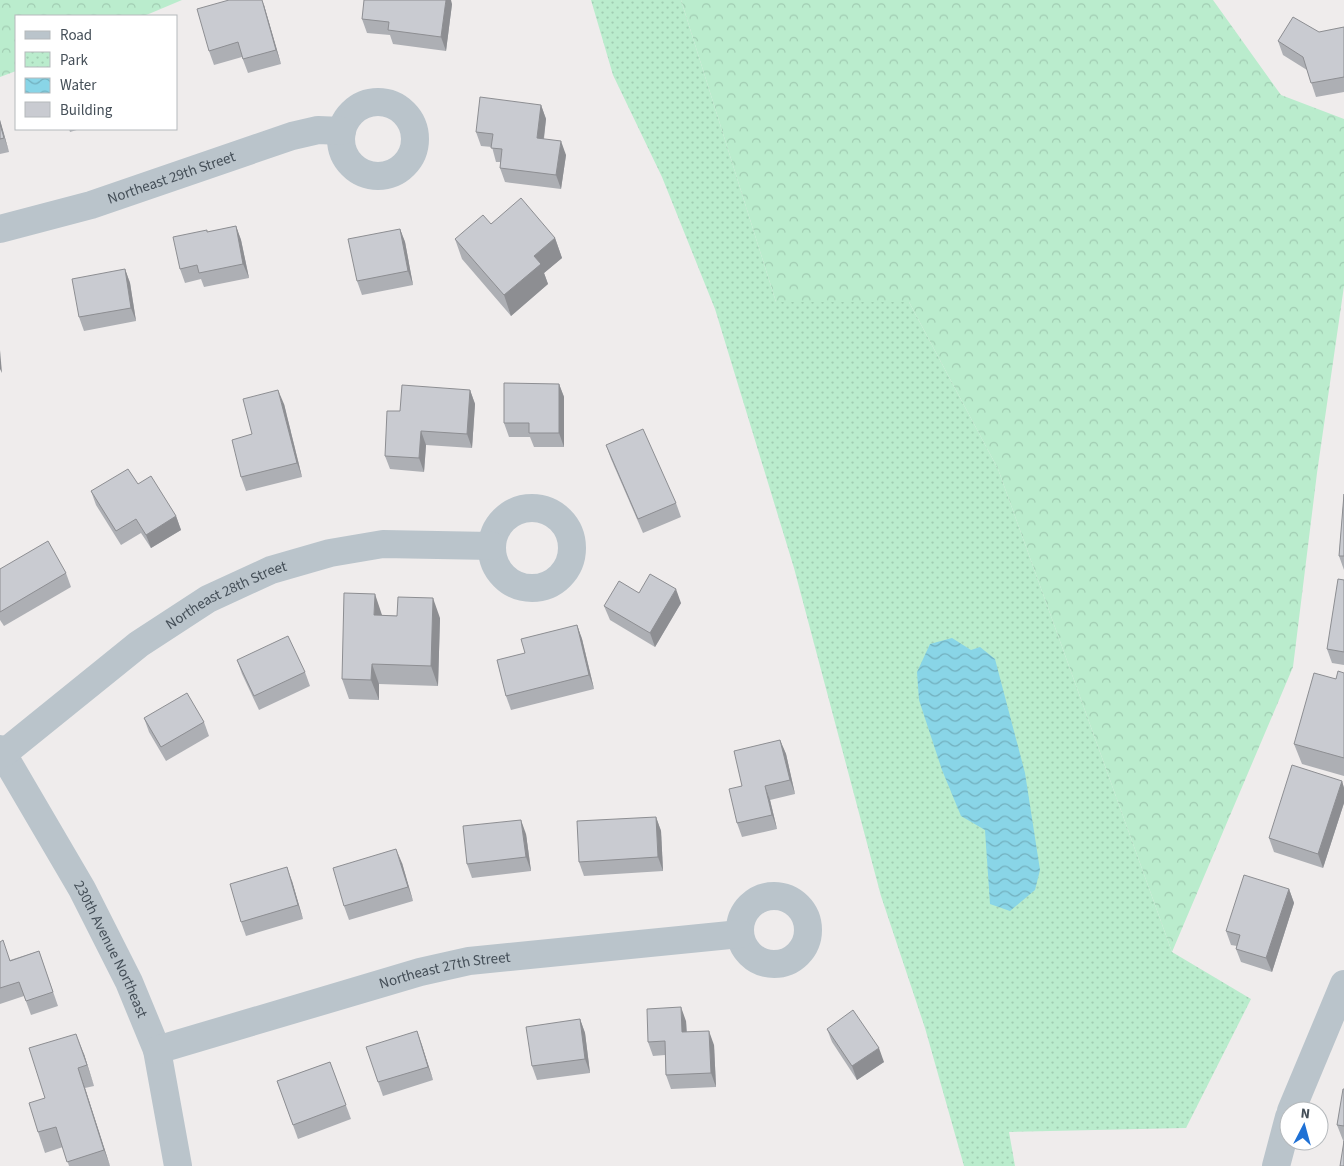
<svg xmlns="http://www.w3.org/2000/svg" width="1344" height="1166" font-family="'Source Sans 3',sans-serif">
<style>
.forest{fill:url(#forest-crowns)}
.park{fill:url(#park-dots)}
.water{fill:url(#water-waves)}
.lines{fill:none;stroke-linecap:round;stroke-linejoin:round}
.street{stroke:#bac4cb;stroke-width:28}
.wall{fill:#adafb4}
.shaded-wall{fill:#8d8e92}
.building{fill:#c9cbd1;stroke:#8d8e92}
.labels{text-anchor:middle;stroke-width:4.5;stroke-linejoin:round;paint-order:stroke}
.street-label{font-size:15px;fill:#454f58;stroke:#fff}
</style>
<defs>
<pattern id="forest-crowns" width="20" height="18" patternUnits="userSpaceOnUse" patternTransform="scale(1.25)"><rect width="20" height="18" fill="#baeccd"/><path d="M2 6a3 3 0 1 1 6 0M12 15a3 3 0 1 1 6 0" fill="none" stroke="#a1ccb2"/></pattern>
<pattern id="park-dots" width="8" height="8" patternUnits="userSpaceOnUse" patternTransform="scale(1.25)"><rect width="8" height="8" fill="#baeccd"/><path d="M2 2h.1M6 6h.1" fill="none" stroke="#a1ccb2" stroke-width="1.8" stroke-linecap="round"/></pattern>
<pattern id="water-waves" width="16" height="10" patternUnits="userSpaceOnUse" patternTransform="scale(1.25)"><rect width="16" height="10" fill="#89d5e7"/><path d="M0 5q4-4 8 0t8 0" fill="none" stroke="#72afbe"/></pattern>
</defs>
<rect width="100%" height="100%" fill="#efecec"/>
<!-- forest -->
<g class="forest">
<path d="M0,0h182l-38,16h-128v55l-16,6z"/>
<path d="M681,0h532l68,95 63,24v167l-27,187 -24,194 -121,285 -174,-483 -89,-167h-133z"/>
</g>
<!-- park -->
<path class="park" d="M591,0h90l95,302h133l89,167 174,483 79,47 -65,129 -177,4 6,34h-51l-39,-138 -44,-132 -87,-328 -79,-259 -53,-132 -49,-102z"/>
<!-- water -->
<path class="water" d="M952,638l19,12 9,-3 15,12 30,114 15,97 -5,20 -25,21 -20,-7 -5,-74 -24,-14 -19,-46 -23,-70 -2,-28 13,-28z"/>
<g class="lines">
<!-- street -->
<g class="street">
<circle cx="378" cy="139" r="37"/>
<path id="s1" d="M0,229l91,-24 201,-69 26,-6 24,1"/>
<circle cx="532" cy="548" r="40"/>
<path id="s2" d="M0,749l82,140 47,93 28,68 21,116"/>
<path id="s3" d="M4,753l135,-109 69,-45 63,-29 59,-17 53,-9 109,2"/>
<circle cx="774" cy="930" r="34"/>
<path id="s4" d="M157,1050l263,-78 49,-11 271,-27"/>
<path d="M1291,1111l53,-127"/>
<path d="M1276,1166l13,-49"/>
</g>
</g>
<!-- wall -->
<g class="wall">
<path d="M452,4l-6,47 -53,-7 -3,-9 -23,-2 -5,-14z"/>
<path d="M264,5l17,59 -33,9 -6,-16 -28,8 -5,-14z"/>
<path d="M1344,27v65l-28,5 -9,-27 -24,-15 -5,-14z"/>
<path d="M541,105l5,14 -2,20 22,16 -5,34 -56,-7 -5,-14v-6h-4l-4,-15 -11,-1 -5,-14z"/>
<path d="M0,120l9,32 -9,2z"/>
<path d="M69,129h11l-10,3z"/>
<path d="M491,224l64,14 7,20 -18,15 4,11 -37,32 -49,-57 -7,-20z"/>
<path d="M236,226l5,14 8,38 -45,9 -3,-8 -16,4 -5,-14 28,-37z"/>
<path d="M400,229l5,13 8,43 -51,10 -5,-14z"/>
<path d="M125,269l5,14 6,38 -52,10 -5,-14z"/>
<path d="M559,384l5,13v50h-30l-4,-10h-21l-5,-14z"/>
<path d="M470,390l5,14 -3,44 -46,-3 -2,27 -34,-3 -5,-13 15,-45z"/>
<path d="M284,404l18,73 -56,14 -5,-14 11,-43z"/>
<path d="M606,445l70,58 5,14 -38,16 -32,-74z"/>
<path d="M138,484l38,32 5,14 -30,18 -10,-15 -20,12 -25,-40 -5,-14z"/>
<path d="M1344,494v76l-5,-14z"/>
<path d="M0,569l66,4 5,14 -67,39 -4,-6z"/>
<path d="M1344,580v85l-12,-2 -5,-14z"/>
<path d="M639,593l42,10 -26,44 -45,-27 -6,-14z"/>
<path d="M382,615l58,3 -2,68 -59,-2v16l-30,-1 -7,-20z"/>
<path d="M577,625l5,14 12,50 -83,21 -5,-14 19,-43z"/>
<path d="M237,660l68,12 5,14 -51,24 -17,-36z"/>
<path d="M1344,673v103l-42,-12 -8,-20 42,-65z"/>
<path d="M144,718l60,4 5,14 -43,25 -17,-29z"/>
<path d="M780,740l6,14 9,40 -25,6 7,29 -35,8 -5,-14 5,-37z"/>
<path d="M1342,781l2,7v15l-21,65 -49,-16 -5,-14z"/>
<path d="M656,817l5,14 2,40 -79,5 -5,-14z"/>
<path d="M526,834l5,37 -59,7 -5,-14z"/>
<path d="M402,863l11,38 -64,19 -5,-14z"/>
<path d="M292,881l11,38 -57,17 -5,-14z"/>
<path d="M1289,889l5,14 -22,69 -31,-10 -5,-13 1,-3 -6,-1 -5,-14z"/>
<path d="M0,942l10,18 29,-9 19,55 -27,9 -7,-19 -24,8z"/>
<path d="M580,1019l5,14 5,40 -53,7 -5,-14z"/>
<path d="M686,1021l1,11 27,13 2,42 -45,2 -5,-14 -1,-20 -12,1 -5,-14z"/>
<path d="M827,1029l57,33 -27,18 -25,-38z"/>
<path d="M417,1031l16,49 -50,16 -5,-14z"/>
<path d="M84,1054l10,32 -9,2 25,78h-41l-6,-19 -18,6 -7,-21 7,-34z"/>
<path d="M330,1062l21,57 -53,20 -21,-58z"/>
<path d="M1344,1089v77v-23l-7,-18z"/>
</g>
<!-- shaded-wall -->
<g class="shaded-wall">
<path d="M262,0l2,5 17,59 -5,-14z"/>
<path d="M446,0h5l1,4 -6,47 -5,-14z"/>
<path d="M541,105l5,14 -4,33 -5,-14z"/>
<path d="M0,120l9,32 -9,-28z"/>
<path d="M561,141l5,14 -5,34 -5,-14z"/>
<path d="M236,226l5,14 8,38 -6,-14z"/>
<path d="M400,229l5,13 8,43 -5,-14z"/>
<path d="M555,238l7,20 -18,15 4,11 -37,32 -7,-21 30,-39z"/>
<path d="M125,269l5,14 6,38 -5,-13z"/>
<path d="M0,350l2,23 -2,-4z"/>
<path d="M559,384l5,13v50l-5,-14z"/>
<path d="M278,390l6,14 18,73 -5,-14z"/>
<path d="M470,390l5,14 -3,44 -5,-14z"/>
<path d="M421,431l5,14 -2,27 -5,-14z"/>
<path d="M176,516l5,14 -30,18 -5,-13z"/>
<path d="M676,589l5,14 -26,44 -5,-14z"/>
<path d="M375,594l7,21h-8z"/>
<path d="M433,598l7,20 -2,68 -7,-20z"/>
<path d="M577,625l5,14 12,50 -5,-14z"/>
<path d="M372,664l7,20v16l-8,-20z"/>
<path d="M780,740l6,14 9,40 -5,-14z"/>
<path d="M1342,781l2,7v15l-21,65 -5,-14z"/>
<path d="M765,786l5,14 7,29 -5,-14z"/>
<path d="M656,817l5,14 2,40 -5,-14z"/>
<path d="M521,820l5,14 5,37 -5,-14z"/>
<path d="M396,849l6,14 11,38 -5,-14z"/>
<path d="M287,867l5,14 11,38 -5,-14z"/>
<path d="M1289,889l5,14 -22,69 -6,-14z"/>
<path d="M681,1007l5,14 1,25 -5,-14z"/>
<path d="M580,1019l5,14 5,40 -5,-14z"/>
<path d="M417,1031l5,14 11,35 -5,-13z"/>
<path d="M709,1031l5,14 2,42 -5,-14z"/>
<path d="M76,1034l8,20 10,32 -7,-21z"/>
<path d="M879,1048l5,14 -27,18 -5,-14z"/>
<path d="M78,1068l7,20 25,78 -6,-16z"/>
</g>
<!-- building -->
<g class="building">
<path d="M229,0h33l14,50 -33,9 -5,-17 -29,9 -12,-42z"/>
<path d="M364,0h82l-5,37 -53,-7 1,-8 -27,-3z"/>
<path d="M1293,17l26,15 25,-5v50l-33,6 -8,-26 -25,-16z"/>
<path d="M480,97l61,8 -4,33 24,3 -5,34 -56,-7 2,-19 -11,-1 2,-14 -17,-2z"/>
<path d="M0,124l4,14 -4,1z"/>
<path d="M521,198l34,40 -21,18 7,8 -37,31 -49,-56 28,-24 8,9z"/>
<path d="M236,226l7,38 -44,9 -2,-8 -17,4 -7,-32 34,-7v2z"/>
<path d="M400,229l8,42 -51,10 -9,-42z"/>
<path d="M125,269l6,39 -52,9 -7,-38z"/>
<path d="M504,383l55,1v49h-30v-10h-25z"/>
<path d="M402,385l68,5 -3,44 -46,-3 -2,27 -34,-2 2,-45h13z"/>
<path d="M278,390l19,73 -56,14 -9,-37 20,-6 -9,-35z"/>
<path d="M643,429l33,74 -38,16 -32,-74z"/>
<path d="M128,469l10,15 13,-8 25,40 -30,19 -10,-16 -20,12 -25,-40z"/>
<path d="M1344,494v62h-5z"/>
<path d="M48,541l18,32 -66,39v-43z"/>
<path d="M650,574l26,15 -26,44 -46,-27 15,-25 20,12z"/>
<path d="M1338,579l6,1v72l-17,-3z"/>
<path d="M344,593l31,1 -1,21 23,1 1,-19 35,1 -2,68 -59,-2 -1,16 -29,-1z"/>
<path d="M577,625l12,50 -83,21 -9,-36 28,-7 -4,-14z"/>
<path d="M288,636l17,36 -51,24 -17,-36z"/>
<path d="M1338,671l6,2v85l-50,-14 20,-71 22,6z"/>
<path d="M187,693l17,29 -43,25 -17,-29z"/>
<path d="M780,740l10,40 -25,6 7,29 -35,8 -8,-34 13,-3 -8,-35z"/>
<path d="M1292,765l50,16 -24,73 -49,-16z"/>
<path d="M656,817l2,40 -79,5 -2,-41z"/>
<path d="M521,820l5,37 -59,7 -4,-38z"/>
<path d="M396,849l12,38 -64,19 -11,-38z"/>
<path d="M287,867l11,38 -57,17 -11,-38z"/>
<path d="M1244,875l45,14 -23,69 -30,-9 4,-14 -14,-4z"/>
<path d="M3,940l7,21 29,-10 14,41 -27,9 -7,-19 -19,6v-46z"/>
<path d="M681,1007l1,25 27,-1 2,42 -45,2 -1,-34 -17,1 -1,-33z"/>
<path d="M853,1010l26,38 -27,18 -25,-37z"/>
<path d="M580,1019l5,40 -53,7 -6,-39z"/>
<path d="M417,1031l11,36 -50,15 -12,-35z"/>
<path d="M76,1034l11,31 -9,3 26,82 -37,12 -11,-35 -18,5 -9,-29 16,-5 -16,-50z"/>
<path d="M330,1062l16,43 -53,20 -16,-44z"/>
<path d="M1343,1089h1v37l-7,-1z"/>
<path d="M1344,1141v25h-4z"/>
</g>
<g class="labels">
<!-- street labels -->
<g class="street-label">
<text dy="5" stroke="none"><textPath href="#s1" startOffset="179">Northeast 29th Street</textPath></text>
<text dy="5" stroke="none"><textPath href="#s3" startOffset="274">Northeast 28th Street</textPath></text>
<text dy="5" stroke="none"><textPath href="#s2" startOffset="229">230th Avenue Northeast</textPath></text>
<text dy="5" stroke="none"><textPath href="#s4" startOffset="299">Northeast 27th Street</textPath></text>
</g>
</g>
<!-- legend -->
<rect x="15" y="15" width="162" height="115" fill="#ffffff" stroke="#b5b9bc"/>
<rect x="25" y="31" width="25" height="8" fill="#bac4cb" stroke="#b5b9bc"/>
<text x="60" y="40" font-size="15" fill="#454f58">Road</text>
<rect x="25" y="52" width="25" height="15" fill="url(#park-dots)" stroke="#b5b9bc"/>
<text x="60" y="65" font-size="15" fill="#454f58">Park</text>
<rect x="25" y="78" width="25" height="15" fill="url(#water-waves)" stroke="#b5b9bc"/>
<text x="60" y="90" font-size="15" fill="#454f58">Water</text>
<rect x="25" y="102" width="25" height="15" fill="#c9cbd1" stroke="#b5b9bc"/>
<text x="60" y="115" font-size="15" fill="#454f58">Building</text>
<!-- north arrow -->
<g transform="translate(1304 1126) rotate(6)"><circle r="24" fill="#ffffff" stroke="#b5b9bc"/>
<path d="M0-4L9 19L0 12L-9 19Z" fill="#1f71d5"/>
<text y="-8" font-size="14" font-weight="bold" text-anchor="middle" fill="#454f58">N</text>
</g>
</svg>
